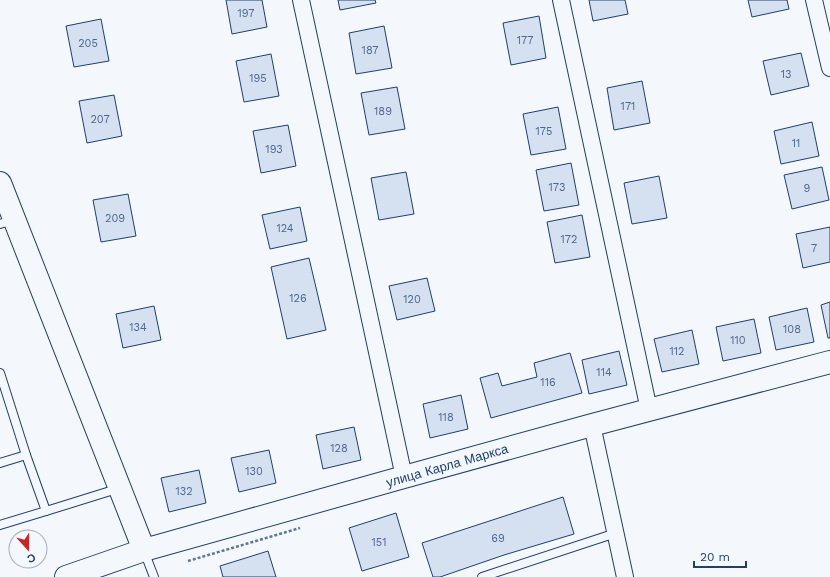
<svg xmlns="http://www.w3.org/2000/svg" width="830" height="577" font-family="'Work Sans',sans-serif">
<style>
.building{fill:#d5e0f0;stroke:#1d3f73}
.lines{fill:none;stroke-linecap:round;stroke-linejoin:round}
.lane-casing{stroke:#1d3f73;stroke-width:10}
.street-casing{stroke:#1d3f73;stroke-width:18}
.secondary-casing{stroke:#1d3f73;stroke-width:24}
.path{stroke:#5e769c;stroke-width:2.5;stroke-dasharray:3 2;stroke-linecap:butt}
.lane{stroke:#f4f7fb;stroke-width:8}
.street{stroke:#f4f7fb;stroke-width:16}
.secondary{stroke:#f4f7fb;stroke-width:22}
.labels{text-anchor:middle;stroke-width:3;stroke-linejoin:round;paint-order:stroke}
.number-label{font-size:11px;fill:#4b6792}
.street-label{font-size:13px;fill:#1d3f73;stroke:#f4f7fb}
</style>
<rect width="100%" height="100%" fill="#f4f7fb"/>
<!-- building -->
<g class="building">
<path d="M226,0h36l5,27 -35,7z"/>
<path d="M338,0h37l1,3 -36,7z"/>
<path d="M589,0h36l3,14 -35,7z"/>
<path d="M748,0h39l2,9 -37,8z"/>
<path d="M539,16l7,42 -35,7 -8,-42z"/>
<path d="M101,19l8,42 -35,6 -8,-41z"/>
<path d="M384,26l8,42 -36,6 -7,-41z"/>
<path d="M801,53l8,33 -38,9 -8,-34z"/>
<path d="M271,54l8,42 -35,6 -8,-41z"/>
<path d="M642,81l8,42 -36,7 -7,-42z"/>
<path d="M397,87l8,42 -36,6 -8,-42z"/>
<path d="M114,95l8,41 -35,7 -8,-42z"/>
<path d="M558,107l8,42 -35,6 -8,-41z"/>
<path d="M812,122l7,34 -38,8 -7,-33z"/>
<path d="M288,125l8,41 -35,7 -8,-42z"/>
<path d="M571,163l8,42 -35,6 -8,-41z"/>
<path d="M822,167l7,33 -37,9 -8,-34z"/>
<path d="M406,172l8,42 -35,6 -8,-42z"/>
<path d="M659,176l8,42 -35,6 -8,-41z"/>
<path d="M128,194l8,42 -35,6 -8,-42z"/>
<path d="M300,207l7,34 -37,8 -8,-34z"/>
<path d="M582,215l8,42 -35,6 -8,-41z"/>
<path d="M830,227v35l-27,6 -7,-34z"/>
<path d="M309,258l17,72 -39,9 -16,-72z"/>
<path d="M427,278l8,33 -38,9 -8,-34z"/>
<path d="M830,302v36h-2l-7,-33z"/>
<path d="M154,306l7,34 -38,8 -7,-34z"/>
<path d="M807,308l7,34 -38,8 -7,-33z"/>
<path d="M754,319l7,34 -38,8 -7,-34z"/>
<path d="M692,330l7,34 -37,8 -8,-33z"/>
<path d="M619,351l8,34 -38,9 -7,-34z"/>
<path d="M570,353l12,40 -91,25 -11,-40 18,-5 4,13 35,-9 -3,-14z"/>
<path d="M461,395l7,34 -38,9 -7,-34z"/>
<path d="M354,427l7,33 -38,9 -7,-34z"/>
<path d="M269,450l7,33 -37,9 -8,-34z"/>
<path d="M199,470l7,33 -37,9 -8,-34z"/>
<path d="M563,497l11,37 -70,21 -64,22h-7l-11,-34z"/>
<path d="M396,513l13,44 -47,14 -13,-43z"/>
<path d="M268,551l8,26h-53l-3,-11z"/>
</g>
<g class="lines">
<defs>
<g id="lane">
<path d="M0,224l14,-4"/>
<path d="M0,373l26,82 20,56 -46,14"/>
<path d="M0,463l26,-8"/>
<path d="M46,511l74,-23"/>
<path d="M144,551l10,26"/>
<path d="M482,577l134,-44"/>
</g>
<g id="street">
<path d="M301,0l103,477"/>
<path d="M561,0l88,410"/>
<path d="M814,0l16,68"/>
<path d="M592,425l33,152"/>
</g>
<g id="secondary">
<path d="M0,183l144,367"/>
<path d="M66,577l78,-27 260,-73 188,-52 238,-63"/>
</g>
</defs>
<!-- lane casing -->
<use href="#lane" class="lane-casing"/>
<!-- street casing -->
<use href="#street" class="street-casing"/>
<!-- secondary casing -->
<use href="#secondary" class="secondary-casing"/>
<!-- path -->
<path class="path" d="M188,561l112,-33"/>
<!-- lane -->
<use href="#lane" class="lane"/>
<!-- street -->
<use href="#street" class="street"/>
<!-- secondary -->
<use href="#secondary" class="secondary"/>
</g>
<g class="labels">
<!-- number labels -->
<g class="number-label">
<text x="246" y="17">197</text>
<text x="525" y="44">177</text>
<text x="88" y="47">205</text>
<text x="370" y="54">187</text>
<text x="786" y="78">13</text>
<text x="258" y="82">195</text>
<text x="628" y="110">171</text>
<text x="383" y="115">189</text>
<text x="100" y="123">207</text>
<text x="544" y="135">175</text>
<text x="796" y="147">11</text>
<text x="274" y="153">193</text>
<text x="557" y="191">173</text>
<text x="807" y="192">9</text>
<text x="115" y="222">209</text>
<text x="285" y="232">124</text>
<text x="569" y="243">172</text>
<text x="814" y="252">7</text>
<text x="298" y="302">126</text>
<text x="412" y="303">120</text>
<text x="138" y="331">134</text>
<text x="792" y="333">108</text>
<text x="738" y="344">110</text>
<text x="677" y="355">112</text>
<text x="604" y="376">114</text>
<text x="548" y="386">116</text>
<text x="446" y="421">118</text>
<text x="339" y="452">128</text>
<text x="254" y="475">130</text>
<text x="184" y="495">132</text>
<text x="498" y="542">69</text>
<text x="379" y="546">151</text>
</g>
<!-- street labels -->
<g class="street-label">
<text transform="translate(447 465) rotate(-16)" y="5">улица Карла Маркса</text>
</g>
</g>
<!-- north arrow -->
<g transform="translate(28 549) rotate(159)"><circle r="19" fill="#f4f7fb" stroke="#9eadc5"/>
<path d="M0-3L7 15L0 10L-7 15Z" fill="#c62828"/>
<text y="-6" font-size="11" font-weight="bold" text-anchor="middle" fill="#1d3f73">С</text>
</g>
<!-- scale -->
<path d="M694 561v6h52v-6" fill="none" stroke="#1d3f73" stroke-width="2"/>
<text x="700" y="561" font-size="12" fill="#1d3f73" stroke="#f4f7fb" stroke-width="3" paint-order="stroke">20 m</text>
</svg>
